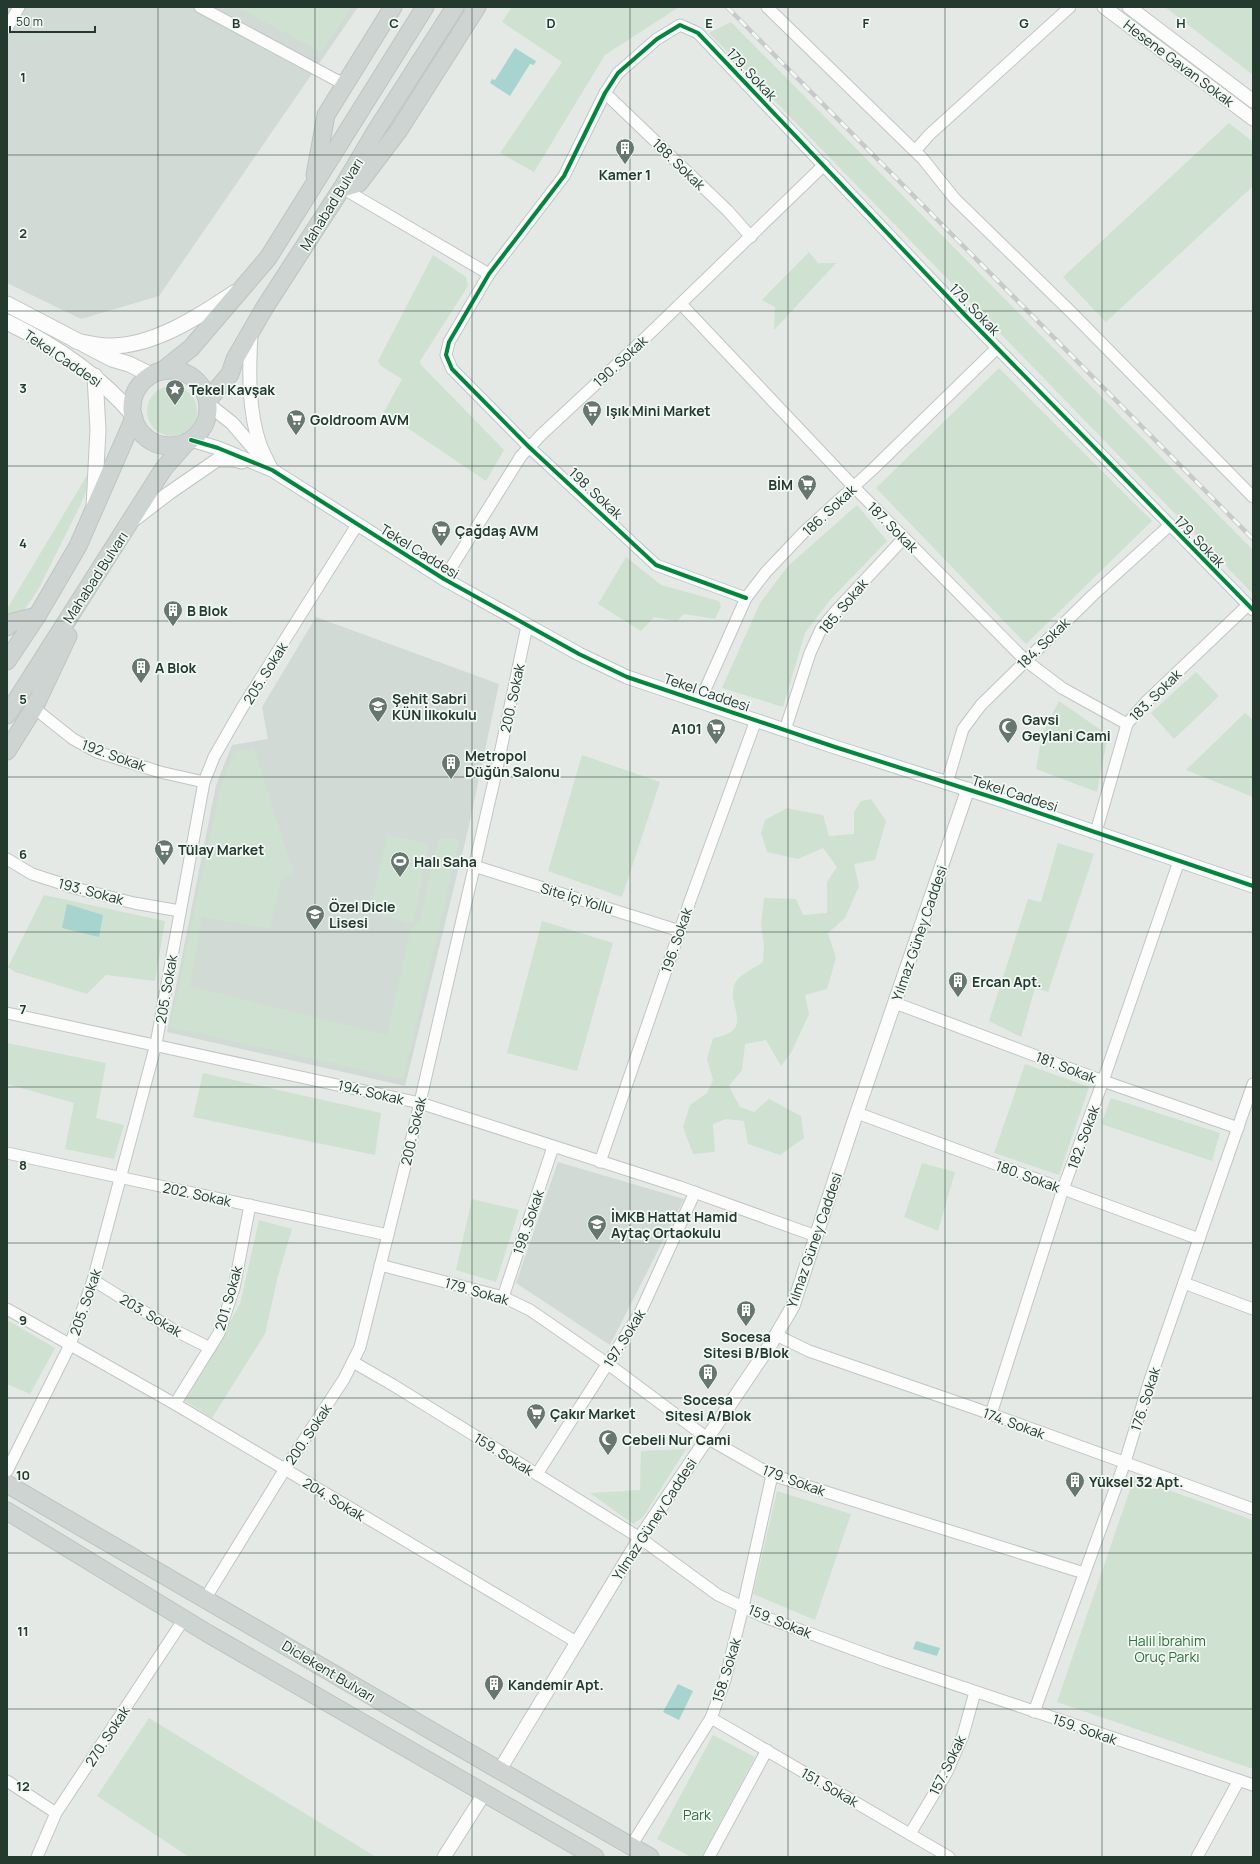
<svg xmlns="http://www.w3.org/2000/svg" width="1260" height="1864" viewBox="0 0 1260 1864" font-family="Manrope,sans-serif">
<rect width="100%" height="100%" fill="#e4e9e6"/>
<g fill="#d2dad5">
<polygon points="7,7 358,7 159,296 81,319 7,283"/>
<polygon points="316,617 499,684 468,830 405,1086 167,1032 216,785 232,745 268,739 262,707"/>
<polygon points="558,1162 684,1199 610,1345 516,1283"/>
</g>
<g fill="#cfe1d0">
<polygon points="237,7 352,7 321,52"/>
<polygon points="512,7 679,7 605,55 534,172 500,153 562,62 502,22"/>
<polygon points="1165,7 1253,7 1253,75"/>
<polygon points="731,22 1253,550 1253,594 709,33"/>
<polygon points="1229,123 1253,142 1253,186 1106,322 1063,277"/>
<polygon points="809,252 818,263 836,263 774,330 775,307 762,300"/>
<polygon points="433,255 466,277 468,286 420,361 421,365 504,450 486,481 384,412 402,379 381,366 378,361"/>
<polygon points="999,368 1152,521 1026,644 876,488"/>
<circle cx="172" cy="411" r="25"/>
<polygon points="92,467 91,480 79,508 38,590 24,610 7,619 7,609"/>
<polygon points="857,505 887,541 830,600 805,633 783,707 722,688 760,603 788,566"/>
<polygon points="626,557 661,585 719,601 721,606 715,619 684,614 677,621 654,617 641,631 598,604"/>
<polygon points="1196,672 1219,696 1174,739 1151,713"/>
<polygon points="1059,701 1108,735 1097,792 1036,769 1042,734"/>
<polygon points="1245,713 1253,720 1253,797 1186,770"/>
<polygon points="254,748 293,872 281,880 270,929 202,917 190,986 387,1035 410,932 420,919 438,839 460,839 403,1079 170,1027 220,789 234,751"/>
<polygon points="582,755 660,782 622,897 548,871"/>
<path d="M 871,799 L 886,821 L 875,860 L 854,864 L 859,886 L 845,918 L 828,933 L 836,958 L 827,989 L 805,995 L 809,1014 L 791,1053 L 781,1066 L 766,1040 L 745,1044 L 742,1070 L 729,1086 L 740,1107 L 754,1112 L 769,1099 L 801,1116 L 804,1138 L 780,1155 L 748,1144 L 744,1121 L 726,1119 L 713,1124 L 715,1152 L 693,1154 L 683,1127 L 690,1105 L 707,1093 L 713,1080 L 707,1059 L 713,1038 C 760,1030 721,1002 737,980 C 743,973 756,967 763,962 L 764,945 L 761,924 L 764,898 L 796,899 L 803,915 L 827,913 L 827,882 L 837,867 L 823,848 L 798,859 L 767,852 L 761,833 L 765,820 L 787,808 L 823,815 L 829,836 L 854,834 L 854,812 L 861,801 Z"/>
<polygon points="387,835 429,844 413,924 370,912"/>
<polygon points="1058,843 1094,854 1048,992 1035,988 1021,1037 989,1021 1028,899 1041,902"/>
<polygon points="44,895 165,921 155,981 106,975 87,994 15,972 8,967"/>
<polygon points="542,921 613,943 577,1071 507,1053"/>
<polygon points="7,1043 106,1063 96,1118 124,1125 114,1159 65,1149 74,1103 7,1084"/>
<polygon points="1025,1064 1089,1087 1059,1175 994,1153"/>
<polygon points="203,1073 381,1113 375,1155 193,1117"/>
<polygon points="1111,1098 1220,1133 1212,1161 1101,1124"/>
<polygon points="922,1163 955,1172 938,1231 904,1217"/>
<polygon points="472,1199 519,1210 496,1282 456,1270"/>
<polygon points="259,1220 292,1229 278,1276 265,1334 212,1418 185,1401 240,1304"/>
<polygon points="7,1320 55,1348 30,1394 7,1384"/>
<polygon points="686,1449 643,1517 633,1524 590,1493 640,1490 641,1451"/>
<polygon points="1134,1478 1253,1520 1253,1769 1057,1702"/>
<polygon points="777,1491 851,1514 815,1620 753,1594"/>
<polygon points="149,1718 376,1857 189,1857 97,1796"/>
<polygon points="713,1735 755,1757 702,1857 691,1857 657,1839"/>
</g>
<g fill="#a8d4d0">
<polygon points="515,48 536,61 534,65 530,64 510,96 490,83 492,79 495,80"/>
<polygon points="67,904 103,915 99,937 62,928"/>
<polygon points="916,1641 940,1648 937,1656 913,1649"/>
<polygon points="678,1684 693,1691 679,1720 663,1712"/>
</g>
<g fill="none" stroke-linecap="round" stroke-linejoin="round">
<defs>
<g id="minor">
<polyline points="200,7 336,80 346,83"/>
<polyline points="767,7 923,159 955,199 1070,311 1253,497"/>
<polyline points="7,28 19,7"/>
<polyline points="605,93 728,211 751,237"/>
<polyline points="915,151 929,135 1070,7"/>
<polyline points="342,188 489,274"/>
<polyline points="681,304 854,487 1025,660 1062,688 1127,724"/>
<polyline points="444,579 521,456 542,434 643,340 824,165"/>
<polyline points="746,598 656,565 529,447 452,369 446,355 449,342 489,274 564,176 605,93 618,73 657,39 680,25 698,33 965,315 1253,610"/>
<polyline points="700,701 746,598 766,572 804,532 873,469 997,348"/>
<polyline points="34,708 73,739 97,752 160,772 204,782"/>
<polyline points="785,730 810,653 821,629 835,612 904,538"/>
<polyline points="947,783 963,729 981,705 1093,595 1170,525"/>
<polyline points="1096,832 1127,724 1146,702 1248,605"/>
<polyline points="7,859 32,874 75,888 134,903 180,911"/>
<polyline points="474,866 680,931"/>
<polyline points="895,1003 1103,1081 1238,1128"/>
<polyline points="7,1013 420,1103 680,1187 816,1236"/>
<polyline points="857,1113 1199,1239"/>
<polyline points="7,1153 388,1235"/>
<polyline points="600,1162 690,901 756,720"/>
<polyline points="380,1265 503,1297 530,1310 608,1364 707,1438 772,1475 1084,1573"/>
<polyline points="93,1280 172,1329 210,1348"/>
<polyline points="1184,1283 1253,1309"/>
<polyline points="503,1297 553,1147"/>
<polyline points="7,1309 175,1404 578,1643"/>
<polyline points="776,1335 809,1351 974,1408 1253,1509"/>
<polyline points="353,1362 393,1385 640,1538 718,1595 743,1607 762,1616 885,1661 1253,1785"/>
<polyline points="175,1404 219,1333 234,1288 250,1205"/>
<polyline points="991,1414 1063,1189 1103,1081 1179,861"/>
<polyline points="7,1471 70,1345 93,1280 156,1044 204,782 214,757 242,708 357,525"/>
<polyline points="537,1474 640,1313 695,1192"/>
<polyline points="205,1599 285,1469 344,1379 360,1347 409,1150 497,768 527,626"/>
<polyline points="1034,1712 1125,1462 1149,1383 1253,1084"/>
<polyline points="711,1718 949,1857"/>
<polyline points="7,1781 56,1813"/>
<polyline points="910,1834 947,1772 963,1735 975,1692"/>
<polyline points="631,1846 711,1718 725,1680 743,1607 772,1475"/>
<polyline points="37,1857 56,1813 184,1619"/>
<polyline points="709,1857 767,1750"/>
<polyline points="1197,1857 1239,1780"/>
</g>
<g id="tertiary">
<polyline points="1104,7 1253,119"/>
<polyline points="1129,7 1253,101"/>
<path d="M 251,334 C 249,369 248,411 260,445 C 263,453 268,462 272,470"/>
<polyline points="208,404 232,423 262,458"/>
<polyline points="191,440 218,448 272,470 444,579 579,654 627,677 835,747 1004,801 1253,886"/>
<polyline points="135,519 169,493 217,460 233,460 242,462"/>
<polyline points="499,1771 640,1538 772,1342 793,1306 855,1118 968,789"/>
<polyline points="444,1857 484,1794"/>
</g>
<g id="secondary">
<polyline points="7,304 112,359 129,364 151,375"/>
<path d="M 7,322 C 54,345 99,375 133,415"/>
<path d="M 76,341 C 86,343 96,345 106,346 C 151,348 198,317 234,293"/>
<polyline points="94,507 98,430 95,376"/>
</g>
<g id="primary">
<polyline points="315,175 326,115 393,7"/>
<polyline points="342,188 359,183 399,130 477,7"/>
<circle cx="170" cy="408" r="38"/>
<polyline points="162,371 191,348 268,258 425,7"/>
<polyline points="208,400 230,374 235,359 265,307 342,188 377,129 455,7"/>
<polyline points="7,627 13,622 37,616"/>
<polyline points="7,661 37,616 78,546 134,418"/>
<polyline points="7,715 164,468 187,442"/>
<polyline points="7,751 34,708 68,636"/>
<path d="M 7,1484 C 222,1608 435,1734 650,1857"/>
<polyline points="7,1511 207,1633 595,1857"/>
</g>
</defs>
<use href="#minor" stroke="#c1c6c3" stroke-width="13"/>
<use href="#tertiary" stroke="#c1c6c3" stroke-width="15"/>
<use href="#secondary" stroke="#c0c6c3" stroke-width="17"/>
<use href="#primary" stroke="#bdc4c1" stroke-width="19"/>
<use href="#minor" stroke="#fbfcfb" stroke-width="11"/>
<use href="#tertiary" stroke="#fbfcfb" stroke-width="13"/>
<use href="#secondary" stroke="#fbfcfb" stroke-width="15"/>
<use href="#primary" stroke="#ced4d1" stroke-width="17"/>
<defs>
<polyline id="rail" points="727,7 1253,539"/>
</defs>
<use href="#rail" stroke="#c7cac8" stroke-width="4.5"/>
<use href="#rail" stroke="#f2f8f4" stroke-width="3" stroke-dasharray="9" stroke-linecap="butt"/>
<defs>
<g id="cycleway">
<polyline points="191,440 218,448 272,470 444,579 579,654 627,677 835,747 1004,801 1253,886"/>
<polyline points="746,598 656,565 529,447 452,369 446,355 449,342 489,274 564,176 605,93 618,73 657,39 680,25 698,33 965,315 1253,610"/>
</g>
</defs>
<use href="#cycleway" stroke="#f2f8f4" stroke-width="6"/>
<use href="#cycleway" stroke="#00873e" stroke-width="4"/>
</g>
<path fill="none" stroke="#243a2f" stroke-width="1" stroke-opacity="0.55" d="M 158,7 L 158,1857M 315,7 L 315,1857M 472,7 L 472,1857M 630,7 L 630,1857M 788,7 L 788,1857M 945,7 L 945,1857M 1102,7 L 1102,1857M 7,155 L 1253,155M 7,311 L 1253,311M 7,466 L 1253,466M 7,621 L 1253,621M 7,777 L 1253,777M 7,932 L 1253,932M 7,1087 L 1253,1087M 7,1243 L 1253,1243M 7,1398 L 1253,1398M 7,1553 L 1253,1553M 7,1709 L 1253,1709"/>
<defs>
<symbol id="building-pin" viewBox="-11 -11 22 30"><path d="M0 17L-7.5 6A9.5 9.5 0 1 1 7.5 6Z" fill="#67776f" stroke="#f2f8f4"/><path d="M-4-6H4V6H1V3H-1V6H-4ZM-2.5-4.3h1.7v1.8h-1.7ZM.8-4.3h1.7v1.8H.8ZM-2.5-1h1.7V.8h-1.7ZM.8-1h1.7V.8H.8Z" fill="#fff"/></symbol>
<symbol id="sight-pin" viewBox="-11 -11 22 30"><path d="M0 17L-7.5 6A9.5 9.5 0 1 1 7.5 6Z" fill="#67776f" stroke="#f2f8f4"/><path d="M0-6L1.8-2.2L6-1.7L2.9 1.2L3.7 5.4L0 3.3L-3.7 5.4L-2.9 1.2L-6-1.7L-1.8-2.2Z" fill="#fff"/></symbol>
<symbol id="supermarket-pin" viewBox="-11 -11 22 30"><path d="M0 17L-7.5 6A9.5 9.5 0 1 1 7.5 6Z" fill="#67776f" stroke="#f2f8f4"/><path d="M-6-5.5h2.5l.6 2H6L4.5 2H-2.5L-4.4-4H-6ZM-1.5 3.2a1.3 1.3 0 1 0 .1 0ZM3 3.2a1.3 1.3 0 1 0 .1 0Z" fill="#fff"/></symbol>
<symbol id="school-pin" viewBox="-11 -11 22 30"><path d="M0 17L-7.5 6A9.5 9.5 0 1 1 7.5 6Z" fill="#67776f" stroke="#f2f8f4"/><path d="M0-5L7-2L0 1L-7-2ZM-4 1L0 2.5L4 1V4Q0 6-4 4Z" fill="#fff"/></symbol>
<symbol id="mosque-pin" viewBox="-11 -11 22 30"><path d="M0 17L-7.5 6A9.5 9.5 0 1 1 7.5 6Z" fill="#67776f" stroke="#f2f8f4"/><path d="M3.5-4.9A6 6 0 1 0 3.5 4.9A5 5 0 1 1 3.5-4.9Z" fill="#fff"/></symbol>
<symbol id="stadium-pin" viewBox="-11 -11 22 30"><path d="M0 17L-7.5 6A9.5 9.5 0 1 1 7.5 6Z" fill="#67776f" stroke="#f2f8f4"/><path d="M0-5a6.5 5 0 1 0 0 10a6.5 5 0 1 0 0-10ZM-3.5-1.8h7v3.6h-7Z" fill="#fff"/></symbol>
</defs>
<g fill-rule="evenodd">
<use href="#building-pin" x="614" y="137" width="22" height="30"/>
<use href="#sight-pin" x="164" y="378" width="22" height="30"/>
<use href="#supermarket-pin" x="581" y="399" width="22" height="30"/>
<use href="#supermarket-pin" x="285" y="408" width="22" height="30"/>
<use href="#supermarket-pin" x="796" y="473" width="22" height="30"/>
<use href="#supermarket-pin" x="430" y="519" width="22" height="30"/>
<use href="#building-pin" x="162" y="599" width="22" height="30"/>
<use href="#building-pin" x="130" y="656" width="22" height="30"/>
<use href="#school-pin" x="367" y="695" width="22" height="30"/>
<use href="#mosque-pin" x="997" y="716" width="22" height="30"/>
<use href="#supermarket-pin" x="705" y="717" width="22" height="30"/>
<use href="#building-pin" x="440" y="752" width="22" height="30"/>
<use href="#supermarket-pin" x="153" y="838" width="22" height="30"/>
<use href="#stadium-pin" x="389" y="850" width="22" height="30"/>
<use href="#school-pin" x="304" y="903" width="22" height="30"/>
<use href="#building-pin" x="947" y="970" width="22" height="30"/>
<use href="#school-pin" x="586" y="1213" width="22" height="30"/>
<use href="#building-pin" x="735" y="1299" width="22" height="30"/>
<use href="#building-pin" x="697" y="1362" width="22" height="30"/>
<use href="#supermarket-pin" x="525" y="1402" width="22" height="30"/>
<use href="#mosque-pin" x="597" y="1428" width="22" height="30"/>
<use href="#building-pin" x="1064" y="1470" width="22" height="30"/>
<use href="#building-pin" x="483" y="1673" width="22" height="30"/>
</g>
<g text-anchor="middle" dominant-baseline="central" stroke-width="3.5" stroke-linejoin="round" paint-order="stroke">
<g font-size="14" fill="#243a2f" stroke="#f2f8f4">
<text transform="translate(1179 63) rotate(37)">Hesene Gavan Sokak</text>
<text transform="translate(752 74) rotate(47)">179. Sokak</text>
<text transform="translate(679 164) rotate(44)">188. Sokak</text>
<text transform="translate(331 204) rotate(-58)">Mahabad Bulvarı</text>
<text transform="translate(975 309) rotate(46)">179. Sokak</text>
<text transform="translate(63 358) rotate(34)">Tekel Caddesi</text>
<text transform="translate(620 361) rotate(-43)">190. Sokak</text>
<text transform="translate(596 493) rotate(43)">198. Sokak</text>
<text transform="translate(829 510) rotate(-43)">186. Sokak</text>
<text transform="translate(893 527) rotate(45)">187. Sokak</text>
<text transform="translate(1200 541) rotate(46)">179. Sokak</text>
<text transform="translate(420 551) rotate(32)">Tekel Caddesi</text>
<text transform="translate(95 577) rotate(-57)">Mahabad Bulvarı</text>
<text transform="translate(843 606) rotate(-50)">185. Sokak</text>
<text transform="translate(1043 643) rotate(-44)">184. Sokak</text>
<text transform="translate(265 673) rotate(-58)">205. Sokak</text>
<text transform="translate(707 692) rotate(19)">Tekel Caddesi</text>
<text transform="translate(1155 695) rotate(-45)">183. Sokak</text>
<text transform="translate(512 698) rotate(-78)">200. Sokak</text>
<text transform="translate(114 755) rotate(20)">192. Sokak</text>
<text transform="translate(1015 793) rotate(18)">Tekel Caddesi</text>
<text transform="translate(91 891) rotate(15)">193. Sokak</text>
<text transform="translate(577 898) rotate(17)">Site İçi Yollu</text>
<text transform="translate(919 933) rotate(-71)">Yılmaz Güney Caddesi</text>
<text transform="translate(676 940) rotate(-71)">196. Sokak</text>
<text transform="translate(166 989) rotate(-80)">205. Sokak</text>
<text transform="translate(1066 1067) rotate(21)">181. Sokak</text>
<text transform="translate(371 1092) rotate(13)">194. Sokak</text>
<text transform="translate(413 1131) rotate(-77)">200. Sokak</text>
<text transform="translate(1083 1137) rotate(-70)">182. Sokak</text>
<text transform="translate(1028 1176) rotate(20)">180. Sokak</text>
<text transform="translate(197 1194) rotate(12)">202. Sokak</text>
<text transform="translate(528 1222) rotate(-71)">198. Sokak</text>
<text transform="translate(814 1240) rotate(-71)">Yılmaz Güney Caddesi</text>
<text transform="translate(477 1291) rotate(16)">179. Sokak</text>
<text transform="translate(228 1298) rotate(-74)">201. Sokak</text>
<text transform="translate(85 1302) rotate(-71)">205. Sokak</text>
<text transform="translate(151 1315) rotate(31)">203. Sokak</text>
<text transform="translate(624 1338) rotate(-58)">197. Sokak</text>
<text transform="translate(1145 1399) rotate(-72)">176. Sokak</text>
<text transform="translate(1014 1423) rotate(20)">174. Sokak</text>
<text transform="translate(308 1434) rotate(-56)">200. Sokak</text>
<text transform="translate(504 1454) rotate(32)">159. Sokak</text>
<text transform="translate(794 1480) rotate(20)">179. Sokak</text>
<text transform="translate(334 1499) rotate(31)">204. Sokak</text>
<text transform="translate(654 1519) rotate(-57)">Yılmaz Güney Caddesi</text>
<text transform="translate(780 1621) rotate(22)">159. Sokak</text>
<text transform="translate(726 1670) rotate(-73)">158. Sokak</text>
<text transform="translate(329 1671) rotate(31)">Diclekent Bulvarı</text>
<text transform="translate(1085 1729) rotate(19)">159. Sokak</text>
<text transform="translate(107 1736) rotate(-57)">270. Sokak</text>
<text transform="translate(947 1765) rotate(-64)">157. Sokak</text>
<text transform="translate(830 1787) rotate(30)">151. Sokak</text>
</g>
<g font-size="14" font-weight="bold" fill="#243a2f" stroke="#f2f8f4" text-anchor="start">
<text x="625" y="174" text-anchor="middle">Kamer 1</text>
<text x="189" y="389">Tekel Kavşak</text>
<text x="606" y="410">Işık Mini Market</text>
<text x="310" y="419">Goldroom AVM</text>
<text x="793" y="484" text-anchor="end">BİM</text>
<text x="455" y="530">Çağdaş AVM</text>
<text x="187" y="610">B Blok</text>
<text x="155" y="667">A Blok</text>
<text x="392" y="698">Şehit Sabri<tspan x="392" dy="16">KÜN İlkokulu</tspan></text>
<text x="1022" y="719">Gavsi<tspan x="1022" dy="16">Geylani Cami</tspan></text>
<text x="702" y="728" text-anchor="end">A101</text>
<text x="465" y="755">Metropol<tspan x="465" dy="16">Düğün Salonu</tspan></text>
<text x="178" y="849">Tülay Market</text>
<text x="414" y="861">Halı Saha</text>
<text x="329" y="906">Özel Dicle<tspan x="329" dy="16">Lisesi</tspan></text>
<text x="972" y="981">Ercan Apt.</text>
<text x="611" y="1216">İMKB Hattat Hamid<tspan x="611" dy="16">Aytaç Ortaokulu</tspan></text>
<text x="746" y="1336" text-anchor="middle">Socesa<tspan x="746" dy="16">Sitesi B/Blok</tspan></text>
<text x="708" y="1399" text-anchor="middle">Socesa<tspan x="708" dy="16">Sitesi A/Blok</tspan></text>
<text x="550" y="1413">Çakır Market</text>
<text x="622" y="1439">Cebeli Nur Cami</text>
<text x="1089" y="1481">Yüksel 32 Apt.</text>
<text x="508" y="1684">Kandemir Apt.</text>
</g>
<g font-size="14" fill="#326d3c" stroke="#f2f8f4">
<text x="1167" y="1640">Halil İbrahim<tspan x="1167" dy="16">Oruç Parkı</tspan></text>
<text x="697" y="1814">Park</text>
</g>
</g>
<g font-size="13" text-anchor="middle" font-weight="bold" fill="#243a2f" stroke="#f2f8f4" stroke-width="3.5" stroke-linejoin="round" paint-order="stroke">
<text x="236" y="28">B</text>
<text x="394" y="28">C</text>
<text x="551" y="28">D</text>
<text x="709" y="28">E</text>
<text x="866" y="28">F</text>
<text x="1024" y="28">G</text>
<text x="1181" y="28">H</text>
<text x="23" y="82">1</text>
<text x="23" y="238">2</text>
<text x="23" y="393">3</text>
<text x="23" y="548">4</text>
<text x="23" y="704">5</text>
<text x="23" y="859">6</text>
<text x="23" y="1014">7</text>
<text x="23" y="1170">8</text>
<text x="23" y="1325">9</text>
<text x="23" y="1480">10</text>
<text x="23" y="1636">11</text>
<text x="23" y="1791">12</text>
</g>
<rect width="1260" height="1864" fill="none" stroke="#243a2f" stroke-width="16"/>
<path d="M10 26v6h85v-6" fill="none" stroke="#243a2f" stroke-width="2"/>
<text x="16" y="26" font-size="12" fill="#243a2f" stroke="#f2f8f4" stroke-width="3" paint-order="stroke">50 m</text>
</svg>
